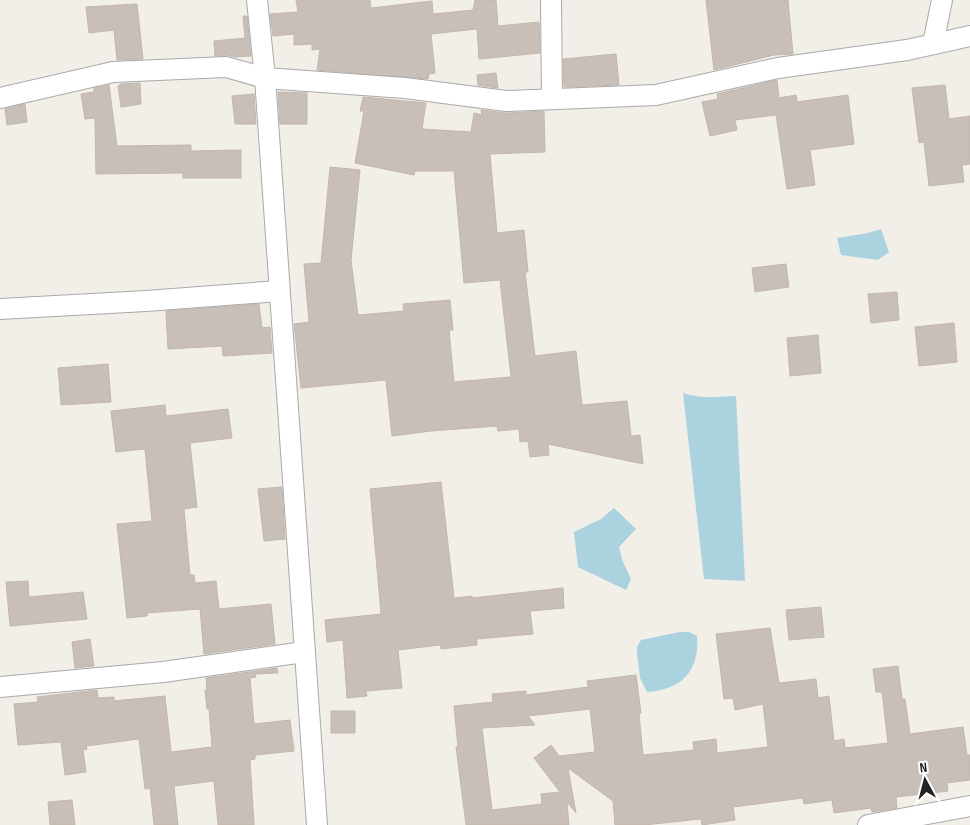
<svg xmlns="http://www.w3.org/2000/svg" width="970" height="825" viewBox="0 0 970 825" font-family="'Sofia Sans Condensed',sans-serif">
<rect width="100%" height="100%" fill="#f2efe9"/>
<g fill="#aad3df">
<polygon points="881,229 889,252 878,260 841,255 837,238 868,233"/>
<path d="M 683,393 C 701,399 718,397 736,396 L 745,581 L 704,579 Z"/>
<polygon points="614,508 636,529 619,547 623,562 631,579 626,590 578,567 574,532 601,519"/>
<path d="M 680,632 L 689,632 L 697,636 C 700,671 681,690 647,692 L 640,678 L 637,653 L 637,647 L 641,640 Z"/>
</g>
<g fill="#c7bfb8" stroke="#c4b6ab" fill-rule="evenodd">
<polygon points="296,0 370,0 371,8 432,1 433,14 473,10 475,0 496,0 498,26 539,22 540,53 479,59 477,29 431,34 435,73 429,74 428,79 317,70 320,49 312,50 312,44 294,45 294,34 273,36 270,14 298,12"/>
<polygon points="706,0 788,0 793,54 774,55 714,70"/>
<polygon points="137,4 143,59 117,60 114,30 89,33 86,7"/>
<polygon points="243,16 247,16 251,56 235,57 226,55 215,56 214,41 245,38"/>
<polygon points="616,54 619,85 564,87 563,59"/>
<polygon points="496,73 498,88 478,85 477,75"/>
<polygon points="777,80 779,98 796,95 797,102 848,95 854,144 810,150 815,185 787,189 776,115 735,120 737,130 710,136 702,102 718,99 717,94"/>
<polygon points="140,83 141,104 121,107 118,86 120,85 120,84"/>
<polygon points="109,85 117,146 191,145 191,151 241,150 241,178 183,178 183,173 96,174 95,118 85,119 81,94 94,92 94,88"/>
<polygon points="945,85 949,119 970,116 970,164 962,165 964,182 929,186 924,142 919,143 912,88"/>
<polygon points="278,92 307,93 307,124 280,124"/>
<polygon points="254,94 256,124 235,124 232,96"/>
<polygon points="363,97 426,103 422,129 471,132 474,113 482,115 481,110 506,113 544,111 545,152 490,154 497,233 524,230 528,272 525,272 535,356 576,351 582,405 627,401 631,436 640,435 643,464 548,444 549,455 530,457 528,441 520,442 519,429 498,431 497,426 431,431 392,436 386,380 301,388 294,324 309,322 304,264 321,263 330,167 360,170 351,260 358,315 404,311 403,304 450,300 453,330 449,330 454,382 511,377 500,280 464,283 454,171 415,171 414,175 355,163 364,111 360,111"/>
<polygon points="25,104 27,122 7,125 5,109"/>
<polygon points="786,264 789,287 755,292 752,268"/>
<polygon points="897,292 899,320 871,323 868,294"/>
<polygon points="259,304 262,328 270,327 272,353 223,356 222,346 168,349 166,311"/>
<polygon points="954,323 957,362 919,366 915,327"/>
<polygon points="818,335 821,373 790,376 787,338"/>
<polygon points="108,364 111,402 61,405 58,368"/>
<polygon points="165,405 166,416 228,409 232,438 190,443 197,507 184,509 190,575 194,575 195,583 216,581 219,609 271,604 275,644 204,654 200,609 147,613 147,616 127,618 117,524 152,521 145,449 116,452 111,411"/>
<polygon points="441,482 454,598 472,596 472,598 563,588 564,608 530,611 533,634 477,639 477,645 441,649 440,645 398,650 402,688 366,691 367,696 347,698 343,640 327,642 325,620 381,614 370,489"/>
<polygon points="282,487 285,539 264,541 258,489"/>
<polygon points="28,581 29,597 83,592 87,619 10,626 6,582"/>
<polygon points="821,607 824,637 789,640 786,610"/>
<path d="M 770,628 L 779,683 L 816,679 L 818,698 L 829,696 L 834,741 L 844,739 L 845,748 L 888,743 L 882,692 L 876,692 L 873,669 L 898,666 L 902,699 L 905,699 L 910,734 L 963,727 L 967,755 L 970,755 L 970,780 L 947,783 L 948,791 L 896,797 L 897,808 L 872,812 L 871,808 L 834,813 L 832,800 L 804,804 L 803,798 L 733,807 L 735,820 L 702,825 L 701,819 L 644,825 L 615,825 L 613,801 L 568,768 L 576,813 L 567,802 L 569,825 L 466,825 L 456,747 L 458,747 L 454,706 L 493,702 L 492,694 L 526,691 L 526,695 L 588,687 L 587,681 L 636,675 L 641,713 L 639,714 L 643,755 L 694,750 L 693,742 L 716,739 L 717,753 L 768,747 L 763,704 L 735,710 L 733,698 L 724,699 L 716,634 ZM 590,709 L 595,752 L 559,756 L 551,745 L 534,758 L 560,792 L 541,794 L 542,804 L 492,810 L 482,728 L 535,725 L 528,716 Z"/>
<polygon points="90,639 94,666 75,668 72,642"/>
<polygon points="277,668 278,673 255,674 256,677 250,678 254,724 290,720 294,751 255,755 255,759 250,760 254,825 218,825 214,781 174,786 178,825 154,825 150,788 145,789 139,739 86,746 87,749 83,750 86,772 65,775 61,742 18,745 14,704 38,702 37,697 97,690 98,698 114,697 114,701 165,696 171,752 212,747 209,709 207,709 205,690 207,690 206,678"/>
<rect x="331" y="711" width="24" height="22"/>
<polygon points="72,800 75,825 50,825 48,802"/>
</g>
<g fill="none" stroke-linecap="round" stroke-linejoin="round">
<defs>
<g id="minor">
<polyline points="257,0 265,78 317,825"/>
<polyline points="551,0 552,99"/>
<polyline points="933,44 942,0"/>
<polyline points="0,98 113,72 226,67 265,78 405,88 506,101 656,95 778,68 907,50 970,36"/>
<polyline points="0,309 146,301 279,291"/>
<polyline points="0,687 163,672 304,652"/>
<polyline points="868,825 970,806"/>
</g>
</defs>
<use href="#minor" stroke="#a9a9a9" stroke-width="22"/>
<use href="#minor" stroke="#fff" stroke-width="20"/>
</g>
<g transform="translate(925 780) rotate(353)" stroke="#ffffff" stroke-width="4" paint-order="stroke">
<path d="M0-4L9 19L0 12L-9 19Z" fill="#222222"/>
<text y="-8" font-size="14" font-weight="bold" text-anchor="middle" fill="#222222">N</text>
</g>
</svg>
